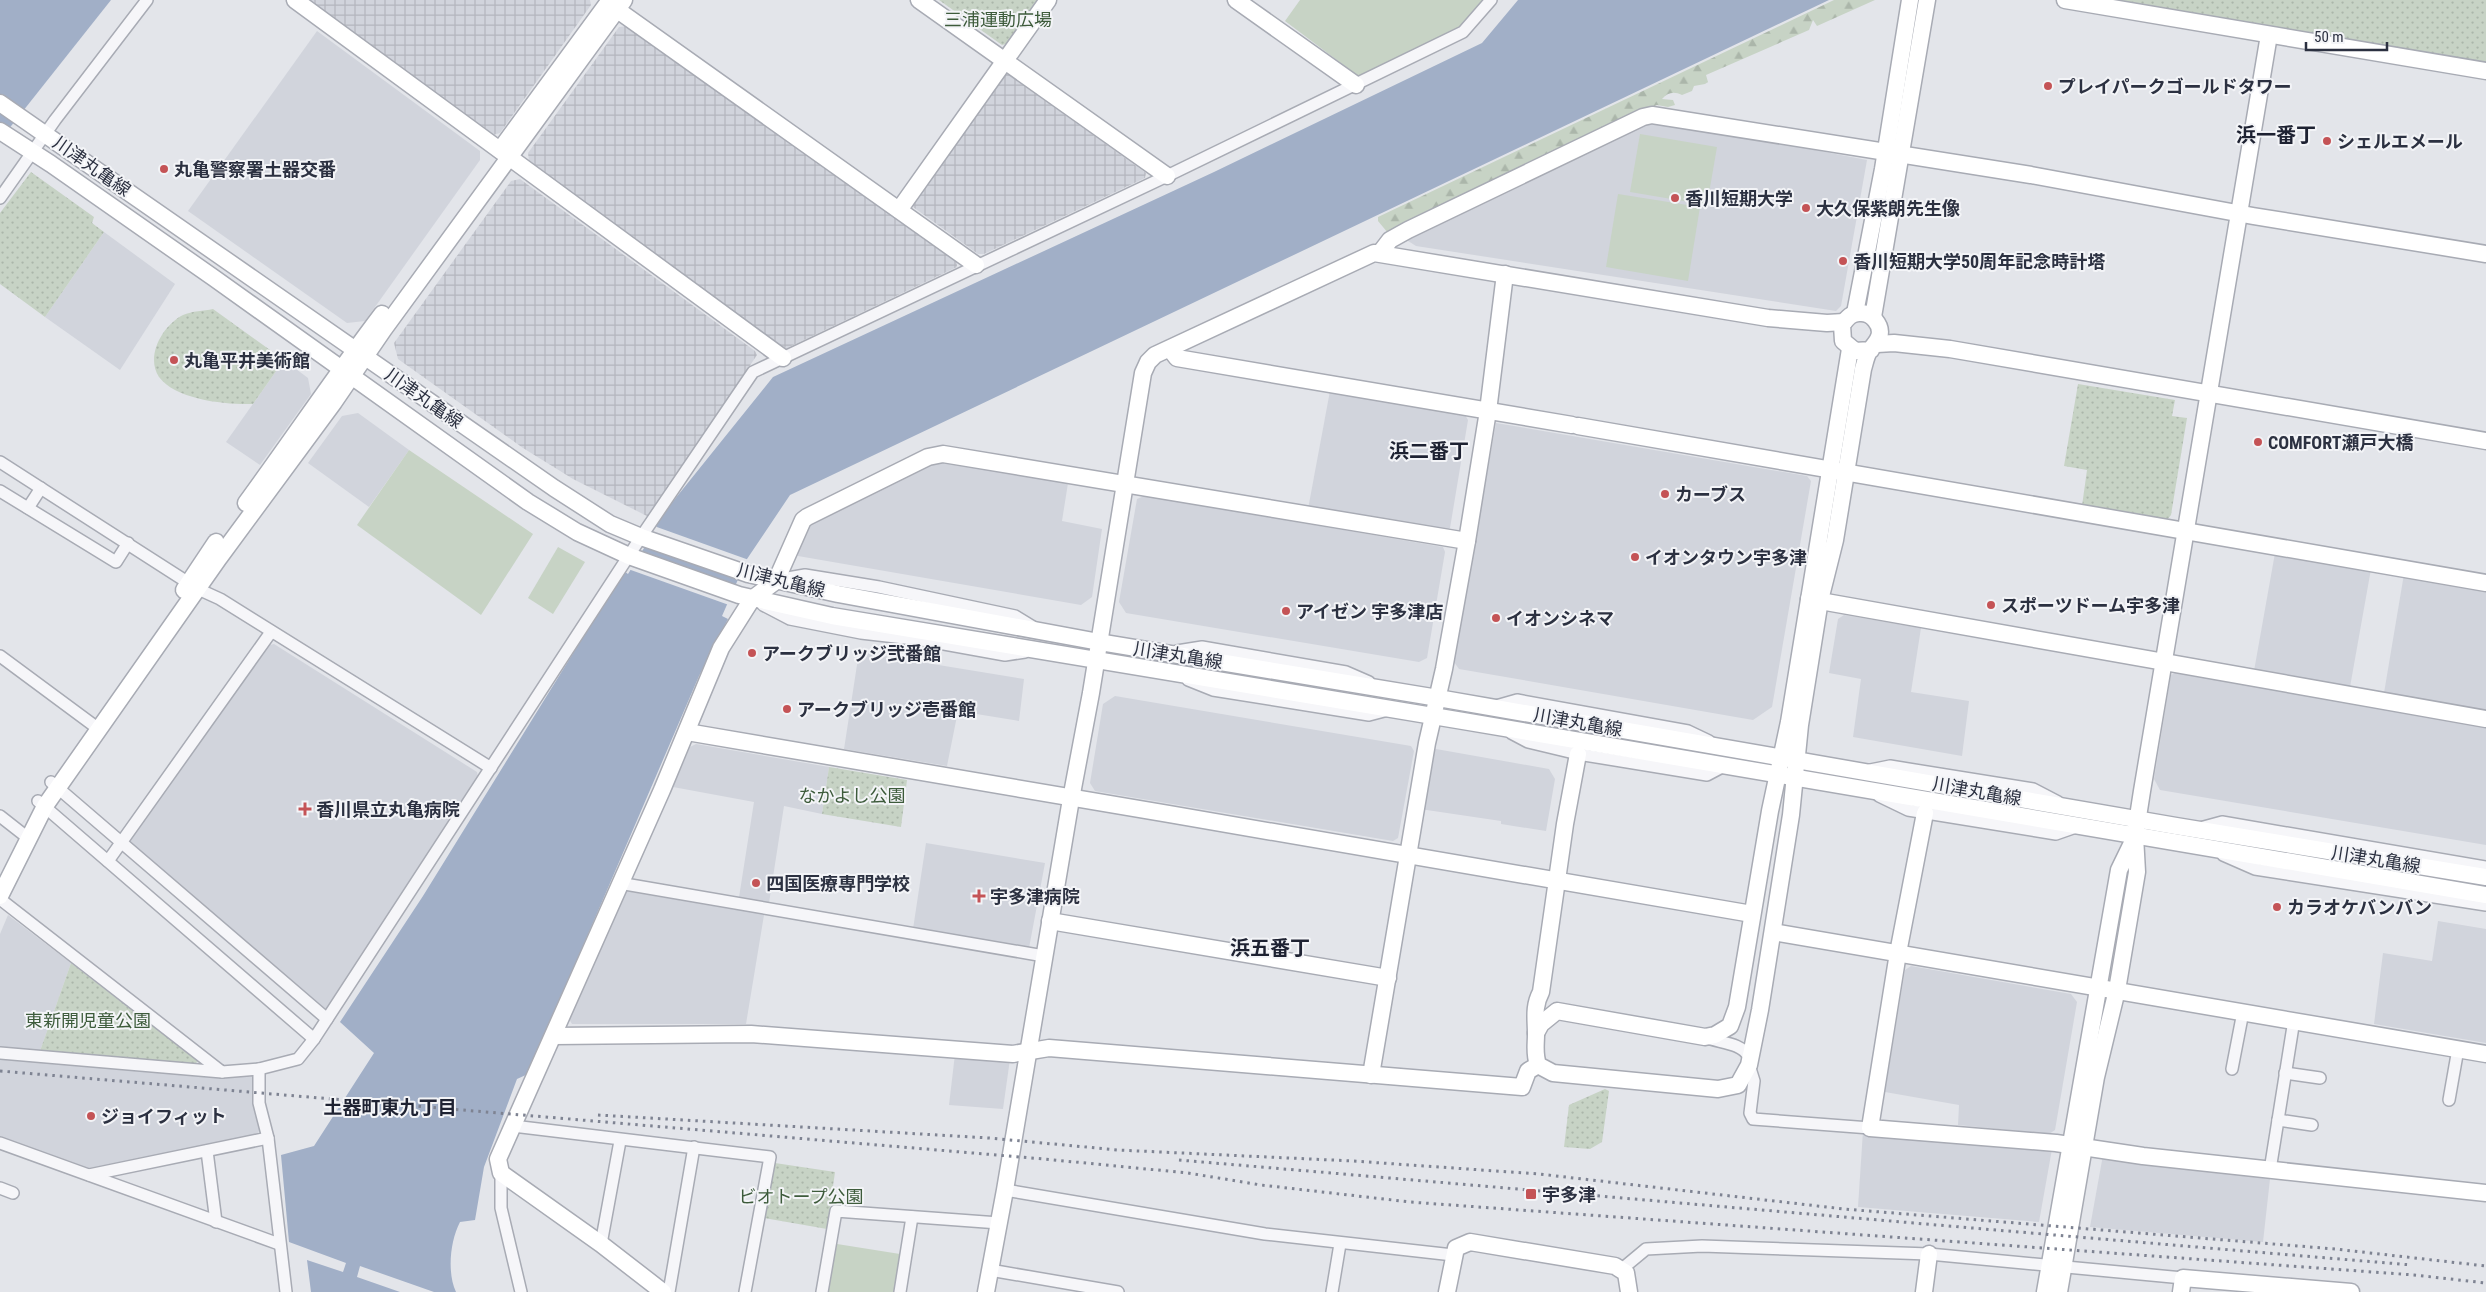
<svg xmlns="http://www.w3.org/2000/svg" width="2486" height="1292" viewBox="0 0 2486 1292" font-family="'Roboto Condensed','Noto Sans JP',sans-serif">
<defs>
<pattern id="industrial-grid" width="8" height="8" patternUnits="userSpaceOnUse" patternTransform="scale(1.25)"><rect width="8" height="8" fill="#d1d4dc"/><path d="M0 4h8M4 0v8" fill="none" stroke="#b4b6be"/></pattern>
<pattern id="forest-firs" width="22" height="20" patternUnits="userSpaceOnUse" patternTransform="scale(1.25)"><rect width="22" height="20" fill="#c7d3c5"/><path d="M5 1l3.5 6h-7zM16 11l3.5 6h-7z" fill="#abb6aa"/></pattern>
<pattern id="park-dots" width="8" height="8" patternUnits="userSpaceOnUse" patternTransform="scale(1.25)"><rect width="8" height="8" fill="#c7d3c5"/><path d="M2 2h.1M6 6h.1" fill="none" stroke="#abb6aa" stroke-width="1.8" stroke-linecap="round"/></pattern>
</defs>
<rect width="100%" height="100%" fill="#e3e5ea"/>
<g fill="#d1d4dc">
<polygon points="317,31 480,151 480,160 365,321 347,323 188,211"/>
<polygon points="1658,120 1867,160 1841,306 1836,311 1416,246 1405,239 1651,121"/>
<polygon points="104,232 175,284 120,370 45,317"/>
<polygon points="284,360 308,378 311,394 260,465 226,442"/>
<polygon points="1330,391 1465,415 1468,420 1450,528 1445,531 1308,509"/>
<polygon points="358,413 409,450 369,507 308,463 342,416"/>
<polygon points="1496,423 1807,476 1811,481 1772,707 1753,720 1459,669 1454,662"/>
<polygon points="937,462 1068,483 1062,521 1102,529 1092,597 1081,605 798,556 794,549 809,521"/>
<polygon points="1144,496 1443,547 1445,552 1427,658 1419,662 1126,613 1119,602 1137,499"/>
<polygon points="2275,553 2371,569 2350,687 2254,671"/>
<polygon points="2404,574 2486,589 2486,710 2384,693"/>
<polygon points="1844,615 1921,628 1911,692 1969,701 1962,756 1853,737 1861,679 1829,673 1838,619"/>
<polygon points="274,644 477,772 478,777 326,1009 322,1009 131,846 130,841 270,645"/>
<polygon points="859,652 1024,679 1019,721 958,711 947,766 844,749"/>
<polygon points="2177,672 2486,724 2486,845 2160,790 2154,779 2171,675"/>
<polygon points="1115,696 1411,746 1414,751 1398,838 1393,841 1095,791 1090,783 1103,704"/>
<polygon points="696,744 829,767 822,814 784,806 769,903 764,915 746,1024 572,1024 569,1019 626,891 737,910 754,802 673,787 690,747"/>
<polygon points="1436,749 1549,769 1555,779 1546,831 1501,824 1501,821 1420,809 1430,753"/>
<polygon points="926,843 1045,863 1029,948 913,929"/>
<polygon points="8,915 71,963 40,1051 0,1050 0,934"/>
<polygon points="2438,921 2486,929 2486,1043 2374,1024 2383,953 2432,961"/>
<polygon points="1911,966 2071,994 2077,1002 2055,1130 2049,1134 1958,1125 1959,1105 1885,1092 1905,970"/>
<polygon points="955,1054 1010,1059 1003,1109 949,1105"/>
<polygon points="0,1058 231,1078 243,1075 255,1078 252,1100 260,1130 256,1135 85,1170 0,1140"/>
<polygon points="1863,1131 2052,1149 2039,1222 1858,1207"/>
<polygon points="2103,1155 2270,1179 2263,1242 2090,1227"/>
</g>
<g fill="url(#industrial-grid)">
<polygon points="308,0 590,0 591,5 500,133 493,135"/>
<polygon points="628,26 957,262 957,267 787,348 782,347 529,161 528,153 619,27"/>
<polygon points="1008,74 1146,173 1145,178 984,254 978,254 913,207 913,202 1003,75"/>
<polygon points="520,179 755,351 757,355 649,517 573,479 523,448 398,359 394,343 511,181"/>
</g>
<g fill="#c7d3c5">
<polygon points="1300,0 1485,0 1460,27 1358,76 1285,21"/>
<polygon points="1640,134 1717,147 1707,205 1630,192"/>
<polygon points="1618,194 1700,207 1688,281 1606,267"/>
<polygon points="409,450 533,534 481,615 357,525"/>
<polygon points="558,547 585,562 553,614 528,598"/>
<polygon points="837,1244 900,1254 894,1292 828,1292"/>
</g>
<path fill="url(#forest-firs)" d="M 1834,0 L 1875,0 L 1817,26 L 1813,20 L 1809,30 L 1706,75 L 1708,82 L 1705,84 L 1694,86 L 1692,91 L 1682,95 C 1674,91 1668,92 1662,99 L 1673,100 L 1675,105 L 1668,107 L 1657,105 L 1644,110 L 1388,233 L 1378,221 L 1378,217 Z"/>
<g fill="url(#park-dots)">
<polygon points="939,0 1038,0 1006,44 1002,45"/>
<polygon points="2117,0 2486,0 2486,65"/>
<polygon points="31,172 94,217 92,223 104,232 45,317 0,284 0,213"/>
<path d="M 213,309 L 284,360 L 253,404 C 227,405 176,400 159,377 C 145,356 163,325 183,315 C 192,311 204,311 213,309 Z"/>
<polygon points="2078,384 2175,400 2172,416 2187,418 2171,515 2166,521 2082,506 2087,470 2064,466"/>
<polygon points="829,767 907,780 901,827 822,814"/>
<polygon points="71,963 198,1061 195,1064 40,1051"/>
<polygon points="1605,1089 1609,1091 1602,1142 1590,1149 1564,1147 1569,1105"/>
<polygon points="775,1163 835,1172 827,1229 764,1218"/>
</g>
<g fill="#a1afc7">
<polygon points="0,0 111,0 0,140"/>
<path d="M 1518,0 L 1829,0 L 790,495 L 747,559 L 722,616 L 728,619 L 699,676 L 528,1074 L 517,1079 L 484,1167 L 475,1220 L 460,1222 C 450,1241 447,1273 456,1292 L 434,1292 L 360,1266 L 357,1277 L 400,1292 L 311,1292 L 307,1260 L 343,1272 L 346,1263 L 289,1242 L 281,1155 L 314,1146 L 374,1053 L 340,1022 L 423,896 L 624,571 L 628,574 L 657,527 L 654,525 L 773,377 L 1214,172 L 1482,43 Z"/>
</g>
<g fill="#e3e5ea">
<polygon points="654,526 749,560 742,577 644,543"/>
<polygon points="638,553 737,587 729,605 628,569"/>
</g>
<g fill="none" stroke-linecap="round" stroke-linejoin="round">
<defs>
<g id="street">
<polyline points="0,198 55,120 147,0"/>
<polyline points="0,462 198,589 220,599 491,768"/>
<polyline points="0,491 116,562 128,543"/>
<polyline points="28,508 41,488"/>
<polyline points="782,579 805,575 879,587 1015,616 1033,627"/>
<polyline points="763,605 790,619 861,633 922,640 1005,655 1025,652"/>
<polyline points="1177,651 1202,647 1346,672 1369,682"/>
<polyline points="0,656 100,730"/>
<polyline points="1188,680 1213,690 1369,715 1388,710"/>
<polyline points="1496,706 1517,700 1688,731 1709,741"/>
<polyline points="1511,733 1528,742 1578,754 1707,775 1724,766"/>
<polyline points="1870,770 1890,766 2033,789 2058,802"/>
<polyline points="51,782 327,1019"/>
<polyline points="1879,796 1908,810 2056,834 2076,827"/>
<polyline points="38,801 314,1039 641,537 753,372 1167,176 1463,32 1491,0"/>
<polyline points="0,816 28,838"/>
<polyline points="2200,828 2222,822 2486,867"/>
<polyline points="2223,855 2255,869 2486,905"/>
<polyline points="108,861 271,632"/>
<polyline points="619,883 1044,956"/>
<polyline points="0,899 222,1072 259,1069 259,1103 268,1138 286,1292"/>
<path d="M 1705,1037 C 1719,1043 1741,1042 1749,1057"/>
<polyline points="0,1053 222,1072"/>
<polyline points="1749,1065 1754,1081 1750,1113 1753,1119 1870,1128"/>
<polyline points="259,1069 298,1059 314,1039"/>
<polyline points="2232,1069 2243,1012"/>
<polyline points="2285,1073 2320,1078"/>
<polyline points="2449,1100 2458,1049"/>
<polyline points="2278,1120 2312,1125"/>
<polyline points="513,1126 770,1157 745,1292"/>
<polyline points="0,1143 279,1244"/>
<polyline points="207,1151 216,1222"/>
<polyline points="2270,1170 2294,1020"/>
<polyline points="501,1173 501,1208 521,1292"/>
<polyline points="89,1175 268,1138"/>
<polyline points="0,1188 13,1193"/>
<polyline points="1005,1190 1265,1234 1453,1255"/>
<polyline points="601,1244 620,1141"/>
<polyline points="1622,1269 1646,1249 1702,1246 1929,1254 2183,1278"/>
<polyline points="990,1270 1118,1292"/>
<polyline points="669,1292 694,1147"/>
<polyline points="822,1292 836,1211 999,1223"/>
<polyline points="900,1292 912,1217"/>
<polyline points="1332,1292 1340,1244"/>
</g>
<g id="secondary">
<polyline points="295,0 783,358"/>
<polyline points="919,0 1167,176"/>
<polyline points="1236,0 1356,85"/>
<polyline points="2065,0 2486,71"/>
<polyline points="609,4 976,265"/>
<polyline points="0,103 554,488 610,524 641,537 748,574 838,594 1099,642 1438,698 2176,826 2486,877"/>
<polyline points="0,131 51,164 214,278 528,502 577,532 629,556 739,595 832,616 1463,721 2486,895"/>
<polyline points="500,150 610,0"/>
<polyline points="899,210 1048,0"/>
<polyline points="1380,253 1390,240 1408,230 1643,117 1652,115 2031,175 2253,216 2486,254"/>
<polyline points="1855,313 1883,169 1910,0"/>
<polyline points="1873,317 1927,0"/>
<polyline points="1877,344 1894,343 1950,349 2486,441"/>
<polyline points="1170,349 1177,358 1572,425"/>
<polyline points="1578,426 2486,583"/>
<path d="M 246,503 C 292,440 335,376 382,314"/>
<polyline points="184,590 216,542"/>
<polyline points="1809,599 2486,719"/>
<path d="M 687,732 C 1042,794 1397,851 1752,914"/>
<path d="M 1578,754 L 1565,824 L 1541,992 C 1533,1007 1536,1019 1536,1034 C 1536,1046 1534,1053 1538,1065 L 1553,1073 L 1718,1089 L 1738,1085 L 1749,1065 L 1760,1010 L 1791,815 L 1800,725 L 1820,600 L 1835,540 L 1863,369 C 1865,363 1866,355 1870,350 C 1878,341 1885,332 1875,320 C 1872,316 1867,313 1861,313 C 1852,312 1847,318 1842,325 L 1843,341 L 1855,351 L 1871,350"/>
<polyline points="1925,813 1898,953 1870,1128 2056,1143 2143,1156 2486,1193"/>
<polyline points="0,896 45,806 219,558 334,402 384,329 624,0"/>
<polyline points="1050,921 1388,978"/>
<polyline points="1773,932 2486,1054"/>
<polyline points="1536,1033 1541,1024 1557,1011 1705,1037 1715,1035 1730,1026 1737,1007 1770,811 1789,722 1850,349"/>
<polyline points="554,1036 751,1034 1013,1054 1049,1048 1522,1087 1528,1071 1538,1065"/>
<polyline points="1371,1075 1427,743 1444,669 1467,541 1488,411 1505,274"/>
<polyline points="663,1292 601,1244 501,1173 498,1159 662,790 721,648 752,599 776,581 803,520 807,517 928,457 943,454 1467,541"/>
<polyline points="986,1292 1005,1190 1071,799 1091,693 1143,373 1148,362 1155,355 1374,253 1768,318 1827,323 1844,322"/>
<polyline points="1447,1292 1456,1248 1470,1242 1615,1266 1626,1273 1629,1292"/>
<polyline points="1924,1292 1929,1254"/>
<polyline points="2045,1292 2119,870 2135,837"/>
<polyline points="2059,1292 2096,1077 2117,990 2137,872 2135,836 2142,791 2269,35"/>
<polyline points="2181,1292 2183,1278 2351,1292"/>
</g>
</defs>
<use href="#street" stroke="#a8abb4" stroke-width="14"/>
<use href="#secondary" stroke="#a8abb4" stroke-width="19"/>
<use href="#street" stroke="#f6f6f9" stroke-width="11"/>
<use href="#secondary" stroke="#fff" stroke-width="16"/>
<g stroke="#7e8392" stroke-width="3" stroke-dasharray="2.5 5" stroke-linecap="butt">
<polyline points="0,1071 1044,1159 1188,1173 1261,1185 1410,1202 2414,1275 2486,1283"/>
<polyline points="598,1115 989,1138 1118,1150 1353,1161 1539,1174 1844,1209 2335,1249 2486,1266"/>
<path d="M 1179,1160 C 1590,1195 2001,1231 2412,1265"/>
</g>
</g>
<g fill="#c45356" stroke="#f3f4f7" stroke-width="2">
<circle cx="2048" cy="86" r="5"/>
<circle cx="2327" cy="141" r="5"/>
<circle cx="164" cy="169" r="5"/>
<circle cx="1675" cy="198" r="5"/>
<circle cx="1806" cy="208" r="5"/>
<circle cx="1843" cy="261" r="5"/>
<circle cx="174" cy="360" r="5"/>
<circle cx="2258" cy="442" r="5"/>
<circle cx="1665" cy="494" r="5"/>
<circle cx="1635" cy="557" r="5"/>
<circle cx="1991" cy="605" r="5"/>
<circle cx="1286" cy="611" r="5"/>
<circle cx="1496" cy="618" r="5"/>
<circle cx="752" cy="653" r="5"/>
<circle cx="787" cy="709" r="5"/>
<path d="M302.5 801.5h5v5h5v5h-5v5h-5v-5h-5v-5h5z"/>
<circle cx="756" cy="883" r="5"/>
<path d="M976.5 888.5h5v5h5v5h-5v5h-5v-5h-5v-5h5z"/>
<circle cx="2277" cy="907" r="5"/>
<circle cx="91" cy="1116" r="5"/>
<rect x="1525" y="1188" width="12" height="12" rx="2.5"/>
</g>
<g text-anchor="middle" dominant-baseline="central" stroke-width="4" stroke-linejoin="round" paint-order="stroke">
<g font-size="18" fill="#3d5b3b" stroke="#f3f4f7">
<text x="998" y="19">三浦運動広場</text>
<text x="852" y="795">なかよし公園</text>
<text x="88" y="1020">東新開児童公園</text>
<text x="801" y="1196">ビオトープ公園</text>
</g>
<g font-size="18" font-weight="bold" fill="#2c3141" stroke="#f3f4f7" text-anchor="start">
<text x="2058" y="86">プレイパークゴールドタワー</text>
<text x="2337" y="141">シェルエメール</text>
<text x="174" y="169">丸亀警察署土器交番</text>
<text x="1685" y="198">香川短期大学</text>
<text x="1816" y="208">大久保紫朗先生像</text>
<text x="1853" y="261">香川短期大学50周年記念時計塔</text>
<text x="184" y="360">丸亀平井美術館</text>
<text x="2268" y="442">COMFORT瀬戸大橋</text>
<text x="1675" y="494">カーブス</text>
<text x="1645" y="557">イオンタウン宇多津</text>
<text x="2001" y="605">スポーツドーム宇多津</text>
<text x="1296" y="611">アイゼン 宇多津店</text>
<text x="1506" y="618">イオンシネマ</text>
<text x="762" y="653">アークブリッジ弐番館</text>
<text x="797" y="709">アークブリッジ壱番館</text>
<text x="316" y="809">香川県立丸亀病院</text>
<text x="766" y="883">四国医療専門学校</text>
<text x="990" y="896">宇多津病院</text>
<text x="2287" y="907">カラオケバンバン</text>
<text x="101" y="1116">ジョイフィット</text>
<text x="1542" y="1194">宇多津</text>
</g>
<g font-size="18" fill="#2c3141" stroke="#f3f4f7">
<text transform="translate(92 166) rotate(35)">川津丸亀線</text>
<text transform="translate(424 398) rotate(35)">川津丸亀線</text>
<text transform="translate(781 580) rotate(14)">川津丸亀線</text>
<text transform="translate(1178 655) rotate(9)">川津丸亀線</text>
<text transform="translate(1578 722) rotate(10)">川津丸亀線</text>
<text transform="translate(1977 791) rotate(10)">川津丸亀線</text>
<text transform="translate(2376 859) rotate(9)">川津丸亀線</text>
</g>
<g font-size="19" font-weight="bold" fill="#1e2232" stroke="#f3f4f7">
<text x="390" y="1107">土器町東九丁目</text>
</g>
<g font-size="20" font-weight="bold" fill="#1e2232" stroke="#f3f4f7">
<text x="2276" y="135">浜一番丁</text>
<text x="1429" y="451">浜二番丁</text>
<text x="1270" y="948">浜五番丁</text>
</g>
</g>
<path d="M2306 42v8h81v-8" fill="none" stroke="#2c3141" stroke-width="2.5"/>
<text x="2314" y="42" font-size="15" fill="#2c3141" stroke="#f3f4f7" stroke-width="4" paint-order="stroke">50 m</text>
</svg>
